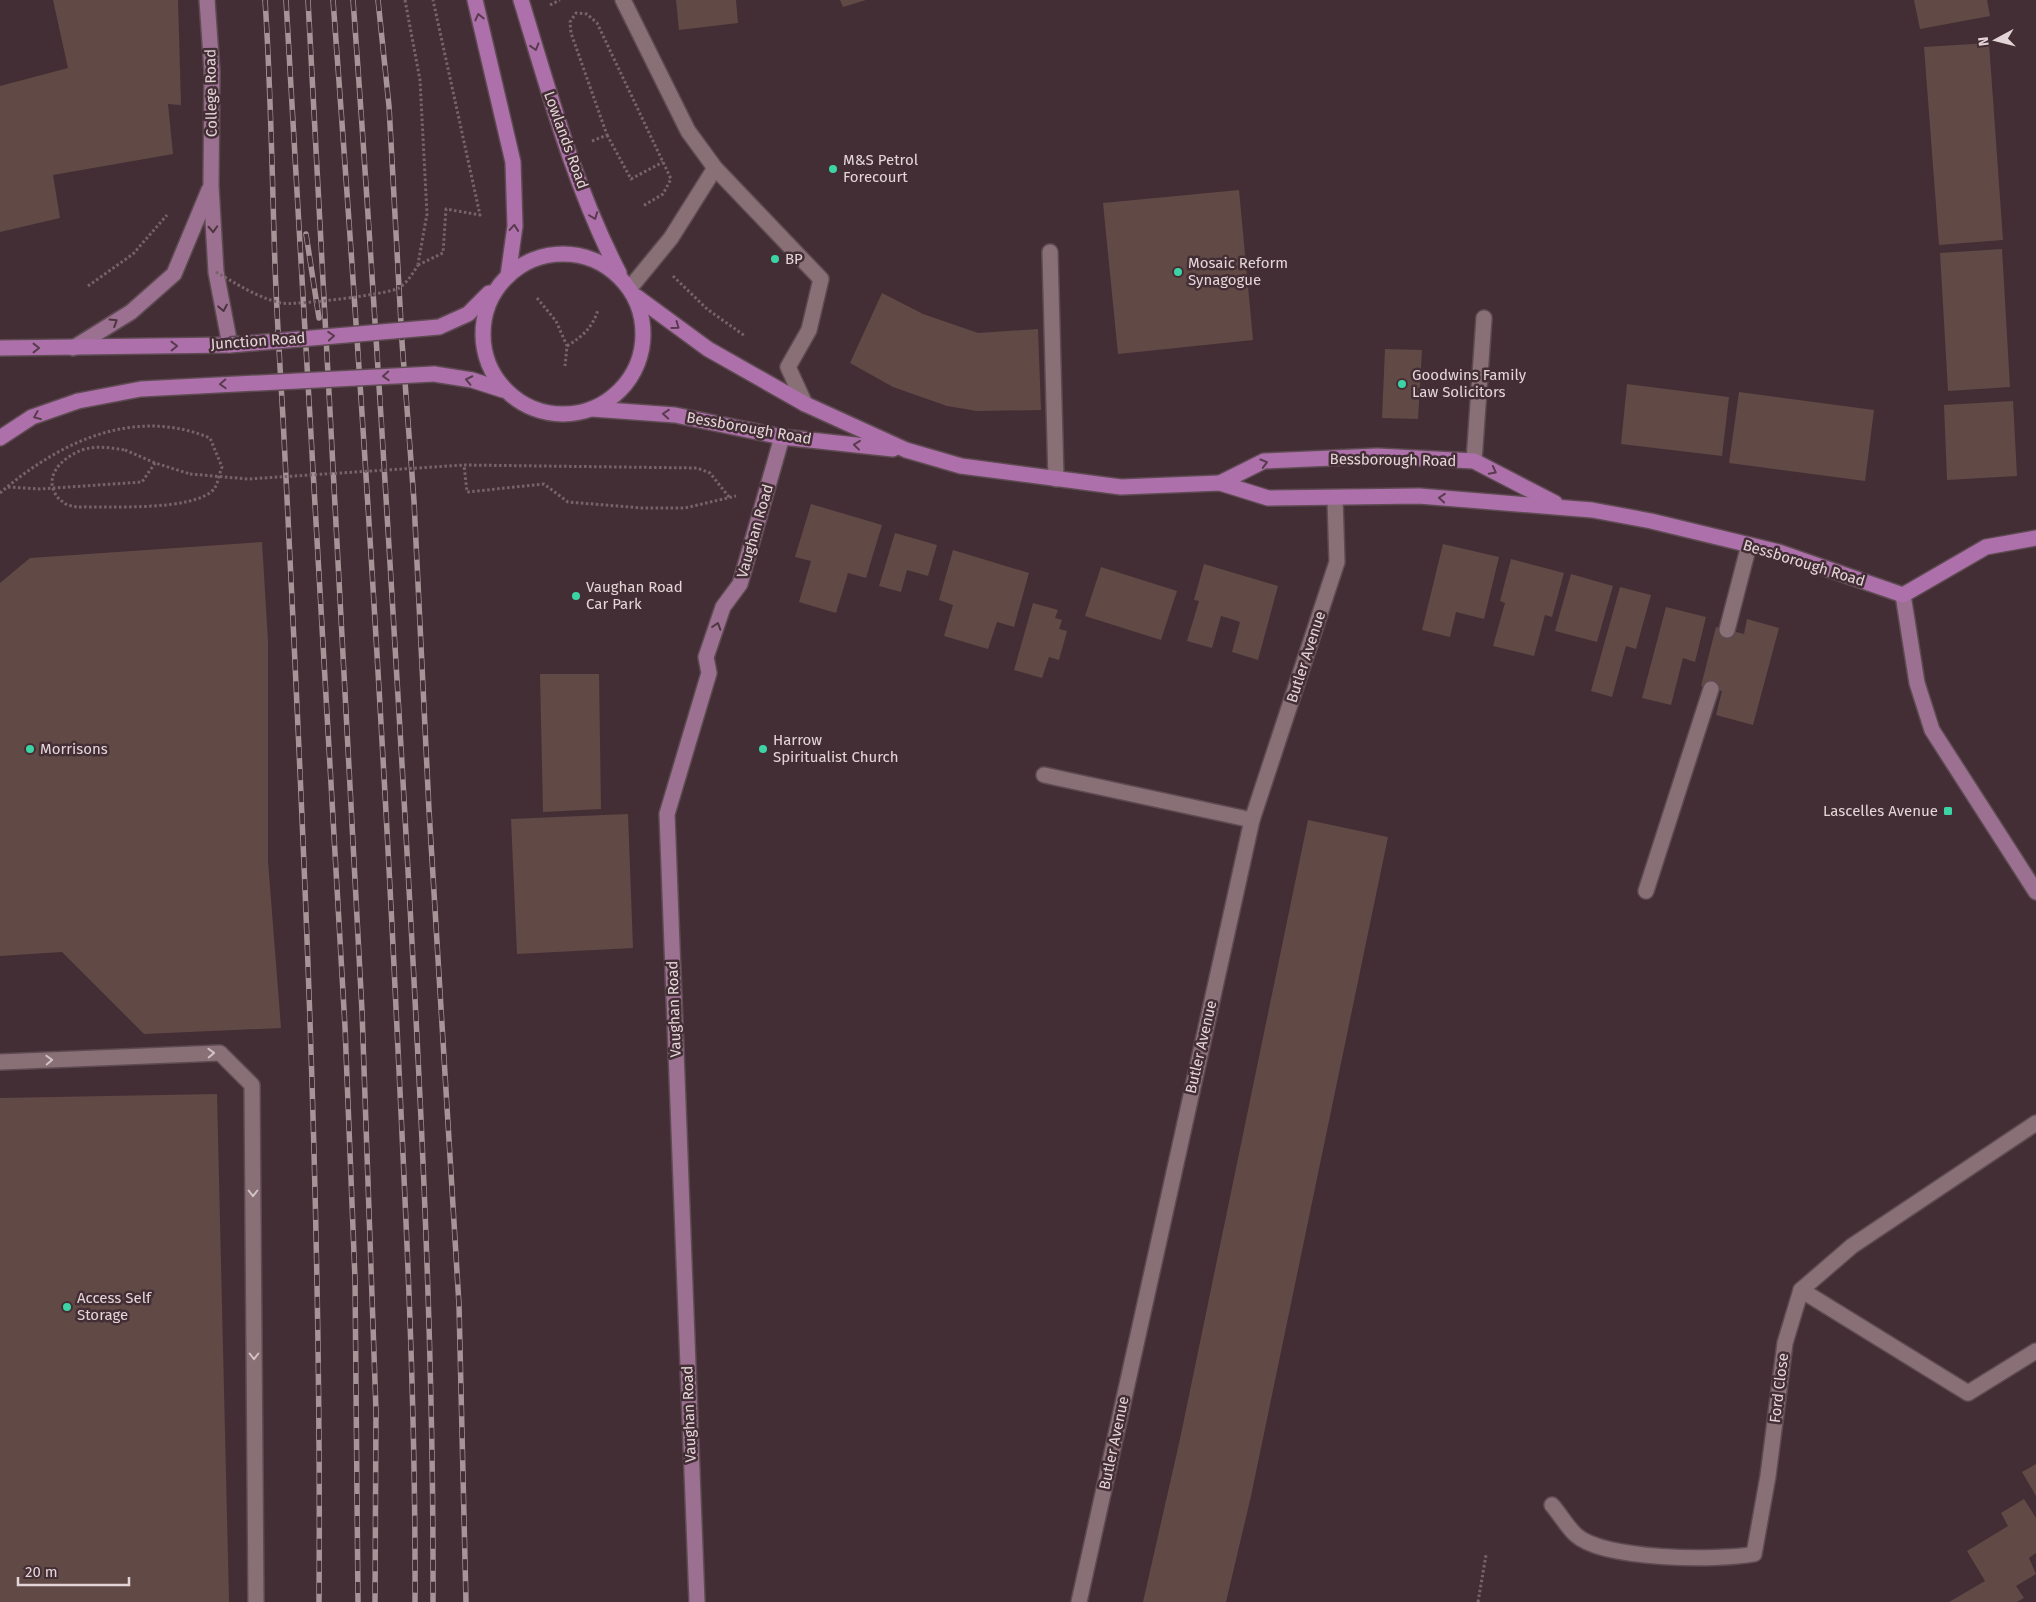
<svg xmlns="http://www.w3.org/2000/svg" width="2036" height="1602" viewBox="0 0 2036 1602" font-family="'Fira Sans',sans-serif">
<rect width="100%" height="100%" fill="#442e35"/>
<g fill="#614945">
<polygon points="53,0 178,0 181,105 168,104 173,154 53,175 60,218 0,232 0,86 68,68"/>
<polygon points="676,0 736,0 738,23 679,30"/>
<polygon points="840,0 866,0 843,7"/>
<polygon points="1914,0 1987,0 1990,16 1920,29"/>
<polygon points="1989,43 2003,240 1939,245 1924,47"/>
<polygon points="1239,190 1253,340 1118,354 1103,203"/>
<polygon points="2002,249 2010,387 1948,391 1940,253"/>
<polygon points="882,293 923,314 978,333 1038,329 1041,410 977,411 947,406 893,387 850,363"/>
<polygon points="1385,349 1422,350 1418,419 1382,418"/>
<polygon points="1627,384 1729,397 1722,456 1621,444"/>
<polygon points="1739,392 1874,410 1865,481 1729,463"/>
<polygon points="2013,401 2017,476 1947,480 1944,405"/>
<polygon points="811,504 882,525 866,578 848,573 836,613 799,602 811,561 795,557"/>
<polygon points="895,533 937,545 928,576 907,570 901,592 879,586"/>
<polygon points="262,542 268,641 268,861 281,1028 144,1034 62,952 0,956 0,583 30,558"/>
<polygon points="1443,544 1499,557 1484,619 1456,612 1450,637 1422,630"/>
<polygon points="953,550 1029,573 1014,627 997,622 988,649 944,636 953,605 939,600"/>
<polygon points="1511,559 1564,573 1552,617 1545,615 1534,656 1493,646 1505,603 1500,601"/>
<polygon points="1204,564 1278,586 1258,660 1232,652 1240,622 1231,619 1221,616 1212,648 1187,641 1199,601 1194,600"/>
<polygon points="1101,567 1177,591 1161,640 1085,616"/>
<polygon points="1571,574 1613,586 1597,642 1555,631"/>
<polygon points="1620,587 1651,595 1636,649 1626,646 1612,697 1591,691"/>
<polygon points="1033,603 1058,610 1055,618 1062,620 1059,629 1067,631 1059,660 1049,657 1042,678 1014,670"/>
<polygon points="1666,607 1706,617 1695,662 1683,658 1671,705 1642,698"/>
<polygon points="1747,619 1779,628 1753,725 1716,715 1722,691 1701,686 1716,627 1744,634"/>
<polygon points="540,674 599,674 601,809 543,812"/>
<polygon points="628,814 633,948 517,954 511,819"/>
<polygon points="1308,820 1388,837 1251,1496 1226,1602 1143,1602 1180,1439"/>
<polygon points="217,1094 229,1602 0,1602 0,1098"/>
<polygon points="2036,1464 2036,1496 2022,1472"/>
<polygon points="2024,1499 2036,1518 2036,1553 2029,1558 2036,1574 2016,1586 2024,1598 2017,1602 1949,1602 1985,1581 1967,1551 2008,1526 2001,1513"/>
</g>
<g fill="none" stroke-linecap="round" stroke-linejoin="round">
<defs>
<g id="lane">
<polyline points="623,0 688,131 715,168 821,279 809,330 788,367 805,404"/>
<polyline points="1050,252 1056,479"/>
<polyline points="630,288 671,238 715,168"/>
<polyline points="1474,461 1484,318"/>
<polyline points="1727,630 1749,545"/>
<polyline points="1044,775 1252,820"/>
<polyline points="1646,891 1711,689"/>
<polyline points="0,1062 220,1053 252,1085 256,1602"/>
<polyline points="1801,1290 1968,1393 2036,1351"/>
</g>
<g id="street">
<path d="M 1552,1505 C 1560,1514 1567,1527 1576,1535 C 1603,1560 1718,1561 1754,1554 L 1768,1476 L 1785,1343 L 1801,1290 L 1852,1246 L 2036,1123"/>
<polyline points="1079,1602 1252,820 1337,562 1335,499"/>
</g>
<g id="secondary">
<polyline points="207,0 212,71 211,186 216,272 230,345"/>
<polyline points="73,348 131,312 174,274 209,190"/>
<polyline points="1903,595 1917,683 1932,730 2036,892"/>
<polyline points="697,1602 667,814 709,673 706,657 723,607 740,584 782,437"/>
</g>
<g id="primary">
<polyline points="475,0 513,162 515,226 508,276"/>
<path d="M 521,0 C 549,92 575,188 619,273"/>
<circle cx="563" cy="334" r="80"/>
<polyline points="637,297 708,349 805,404 906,450 961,466 1121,487 1220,483 1268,498 1419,496 1592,510 1651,521 1779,552 1903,595 1986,547 2036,538"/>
<polyline points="439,327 468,314 489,293"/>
<polyline points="0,348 230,345"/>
<polyline points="434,374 472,380 503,390"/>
<polyline points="592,409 675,415 782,437 893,449"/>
<polyline points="0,438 32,417 78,401"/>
<polyline points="1220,483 1264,461 1377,456 1474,461 1555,503"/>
</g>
</defs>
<use href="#lane" stroke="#5e4b52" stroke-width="18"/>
<use href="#street" stroke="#5e4b52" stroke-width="18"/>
<use href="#secondary" stroke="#5e4b52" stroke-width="18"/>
<use href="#primary" stroke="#5e4b52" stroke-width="18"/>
<g stroke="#776369" stroke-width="3" stroke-dasharray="2.5 2.5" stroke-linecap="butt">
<polyline points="405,0 420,80 427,214 418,264"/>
<polyline points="550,5 560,0"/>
<polyline points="607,135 631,179 663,162"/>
<polyline points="592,141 607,135 571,33 570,22 576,13 587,14 597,23 671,179 663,194 643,206"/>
<polyline points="418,265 443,253 446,209 480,215 433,0"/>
<polyline points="673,276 707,309 745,336"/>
<polyline points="88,286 133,254 167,215"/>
<polyline points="537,298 556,321 567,346 565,366"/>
<path d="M 567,346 C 583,336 592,328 598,310"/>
<polyline points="125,450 155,463 190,474"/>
<polyline points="8,487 40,489 142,482 155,463"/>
<path d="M 0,493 C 58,443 133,406 210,438 L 222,467 C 219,474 218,484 214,489 C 194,512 107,506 77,507 L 67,505 L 59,499"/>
<polyline points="729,497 710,473 697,468 464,465 467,492 544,484 568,502 642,508 685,508 736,496"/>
<polyline points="1478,1602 1486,1555"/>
</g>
<use href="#lane" stroke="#897077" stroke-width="15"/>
<use href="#street" stroke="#897077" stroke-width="15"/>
<use href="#secondary" stroke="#9b7091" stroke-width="15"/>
<use href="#primary" stroke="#ad70ab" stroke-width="15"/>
<defs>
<g id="rail">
<path d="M 265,0 C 271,88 272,177 275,266 C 277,317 280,368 283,418 C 303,813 322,1207 319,1602"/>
<polyline points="286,0 345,1027 355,1279 358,1602"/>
<polyline points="308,0 362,1011 376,1411 375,1602"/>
<path d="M 333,0 C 357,322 378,643 394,966 C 404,1178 416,1390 415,1602"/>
<path d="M 353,0 C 372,255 387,509 402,764 C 418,1043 434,1323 433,1602"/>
<polyline points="378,0 389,106 402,342 414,501 429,810 459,1305 466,1602"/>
<polyline points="306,234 319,318"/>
</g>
</defs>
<use href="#rail" stroke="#a69499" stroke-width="5.5"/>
<use href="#rail" stroke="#442e35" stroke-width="4" stroke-dasharray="11" stroke-linecap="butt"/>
<defs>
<g id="primary-bridge">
<polyline points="230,345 439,327"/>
<polyline points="78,401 141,389 434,374"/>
</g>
</defs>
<use href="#primary-bridge" stroke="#5e4b52" stroke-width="18" stroke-linecap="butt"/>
<g stroke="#776369" stroke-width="3" stroke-dasharray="2.5 2.5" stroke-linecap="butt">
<path d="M 216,272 C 237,284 256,297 281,303 C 293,306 390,294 399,288 C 408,282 413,273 418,265"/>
<polyline points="190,474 248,479 464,465"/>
<path d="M 59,499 C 41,478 61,458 82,450 C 97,445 111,448 125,450"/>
</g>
<use href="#primary-bridge" stroke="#ad70ab" stroke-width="15"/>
</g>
<defs><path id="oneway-chevron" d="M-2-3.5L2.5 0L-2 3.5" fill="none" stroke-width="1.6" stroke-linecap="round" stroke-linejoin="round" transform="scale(1.25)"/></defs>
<g stroke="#593b4d">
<use href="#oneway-chevron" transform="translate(479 17) rotate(-103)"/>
<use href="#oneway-chevron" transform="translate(535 47) rotate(73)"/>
<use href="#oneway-chevron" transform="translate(594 216) rotate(69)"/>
<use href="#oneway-chevron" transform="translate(514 228) rotate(-85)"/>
<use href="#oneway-chevron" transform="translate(676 326) rotate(36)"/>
<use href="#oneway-chevron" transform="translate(331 336) rotate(-5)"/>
<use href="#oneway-chevron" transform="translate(174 346) rotate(-1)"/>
<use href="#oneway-chevron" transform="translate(36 348)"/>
<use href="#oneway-chevron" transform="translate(386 376) rotate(177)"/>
<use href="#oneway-chevron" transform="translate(469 380) rotate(-168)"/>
<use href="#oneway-chevron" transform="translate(223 384) rotate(177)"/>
<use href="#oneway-chevron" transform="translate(666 414) rotate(-176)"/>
<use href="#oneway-chevron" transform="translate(37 416) rotate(158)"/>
<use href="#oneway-chevron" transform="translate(857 445) rotate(-174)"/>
<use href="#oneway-chevron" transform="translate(1264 463) rotate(-16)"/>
<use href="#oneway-chevron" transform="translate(1493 471) rotate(28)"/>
<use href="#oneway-chevron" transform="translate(1442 498) rotate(-176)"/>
</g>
<g stroke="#4d353e">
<use href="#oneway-chevron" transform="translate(213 229) rotate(87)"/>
<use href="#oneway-chevron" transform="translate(223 308) rotate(79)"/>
<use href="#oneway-chevron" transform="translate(114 322) rotate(-32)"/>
<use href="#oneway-chevron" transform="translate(717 626) rotate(-72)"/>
</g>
<g stroke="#d2c1c5">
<use href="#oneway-chevron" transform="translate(211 1053) rotate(-2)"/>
<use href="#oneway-chevron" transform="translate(49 1060) rotate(-2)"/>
<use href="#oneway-chevron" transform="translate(253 1193) rotate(90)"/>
<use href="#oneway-chevron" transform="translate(254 1356) rotate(90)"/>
</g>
<g fill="#3cd4a4" stroke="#442e35" stroke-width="2">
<circle cx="833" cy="169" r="5"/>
<circle cx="775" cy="259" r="5"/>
<circle cx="1178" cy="272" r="5"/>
<circle cx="1402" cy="384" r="5"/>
<circle cx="576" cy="596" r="5"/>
<circle cx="30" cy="749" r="5"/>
<circle cx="763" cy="749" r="5"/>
<rect x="1943" y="806" width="10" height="10" rx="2.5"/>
<circle cx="67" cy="1307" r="5"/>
</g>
<g text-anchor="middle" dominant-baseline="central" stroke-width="5" stroke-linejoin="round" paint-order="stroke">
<g font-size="15" fill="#e4d5d9" stroke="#442e35">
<text transform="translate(211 93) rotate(-91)">College Road</text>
<text transform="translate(566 140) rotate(70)">Lowlands Road</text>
<text transform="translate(258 341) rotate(-4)">Junction Road</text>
<text transform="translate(749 428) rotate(10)">Bessborough Road</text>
<text transform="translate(1393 460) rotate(1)">Bessborough Road</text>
<text transform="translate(755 531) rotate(-74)">Vaughan Road</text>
<text transform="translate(1804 563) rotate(17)">Bessborough Road</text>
<text transform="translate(1306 657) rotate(-72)">Butler Avenue</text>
<text transform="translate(674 1009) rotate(-92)">Vaughan Road</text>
<text transform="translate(1201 1047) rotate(-77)">Butler Avenue</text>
<text transform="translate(1779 1388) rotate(-83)">Ford Close</text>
<text transform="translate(689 1414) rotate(-92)">Vaughan Road</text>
<text transform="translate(1114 1443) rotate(-78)">Butler Avenue</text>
</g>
<g font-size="15" fill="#e4d5d9" stroke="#442e35" text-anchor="start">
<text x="843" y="160">M&amp;S Petrol<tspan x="843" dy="17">Forecourt</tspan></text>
<text x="785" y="259">BP</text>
<text x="1188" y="263">Mosaic Reform<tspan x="1188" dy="17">Synagogue</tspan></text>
<text x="1412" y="375">Goodwins Family<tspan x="1412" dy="17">Law Solicitors</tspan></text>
<text x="586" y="587">Vaughan Road<tspan x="586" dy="17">Car Park</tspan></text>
<text x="773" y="740">Harrow<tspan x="773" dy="17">Spiritualist Church</tspan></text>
<text x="40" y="749">Morrisons</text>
<text x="1938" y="811" text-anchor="end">Lascelles Avenue</text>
<text x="77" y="1298">Access Self<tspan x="77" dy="17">Storage</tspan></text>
</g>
</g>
<g transform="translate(1996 40) rotate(263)" stroke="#442e35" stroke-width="4" paint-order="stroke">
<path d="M0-4L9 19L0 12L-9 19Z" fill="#e4d5d9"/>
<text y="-8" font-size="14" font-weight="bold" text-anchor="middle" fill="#e4d5d9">N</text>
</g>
<path d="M18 1577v8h111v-8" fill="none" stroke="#e4d5d9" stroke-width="2.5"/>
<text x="25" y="1577" font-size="15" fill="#e4d5d9" stroke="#442e35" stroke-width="4" paint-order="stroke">20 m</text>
</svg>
